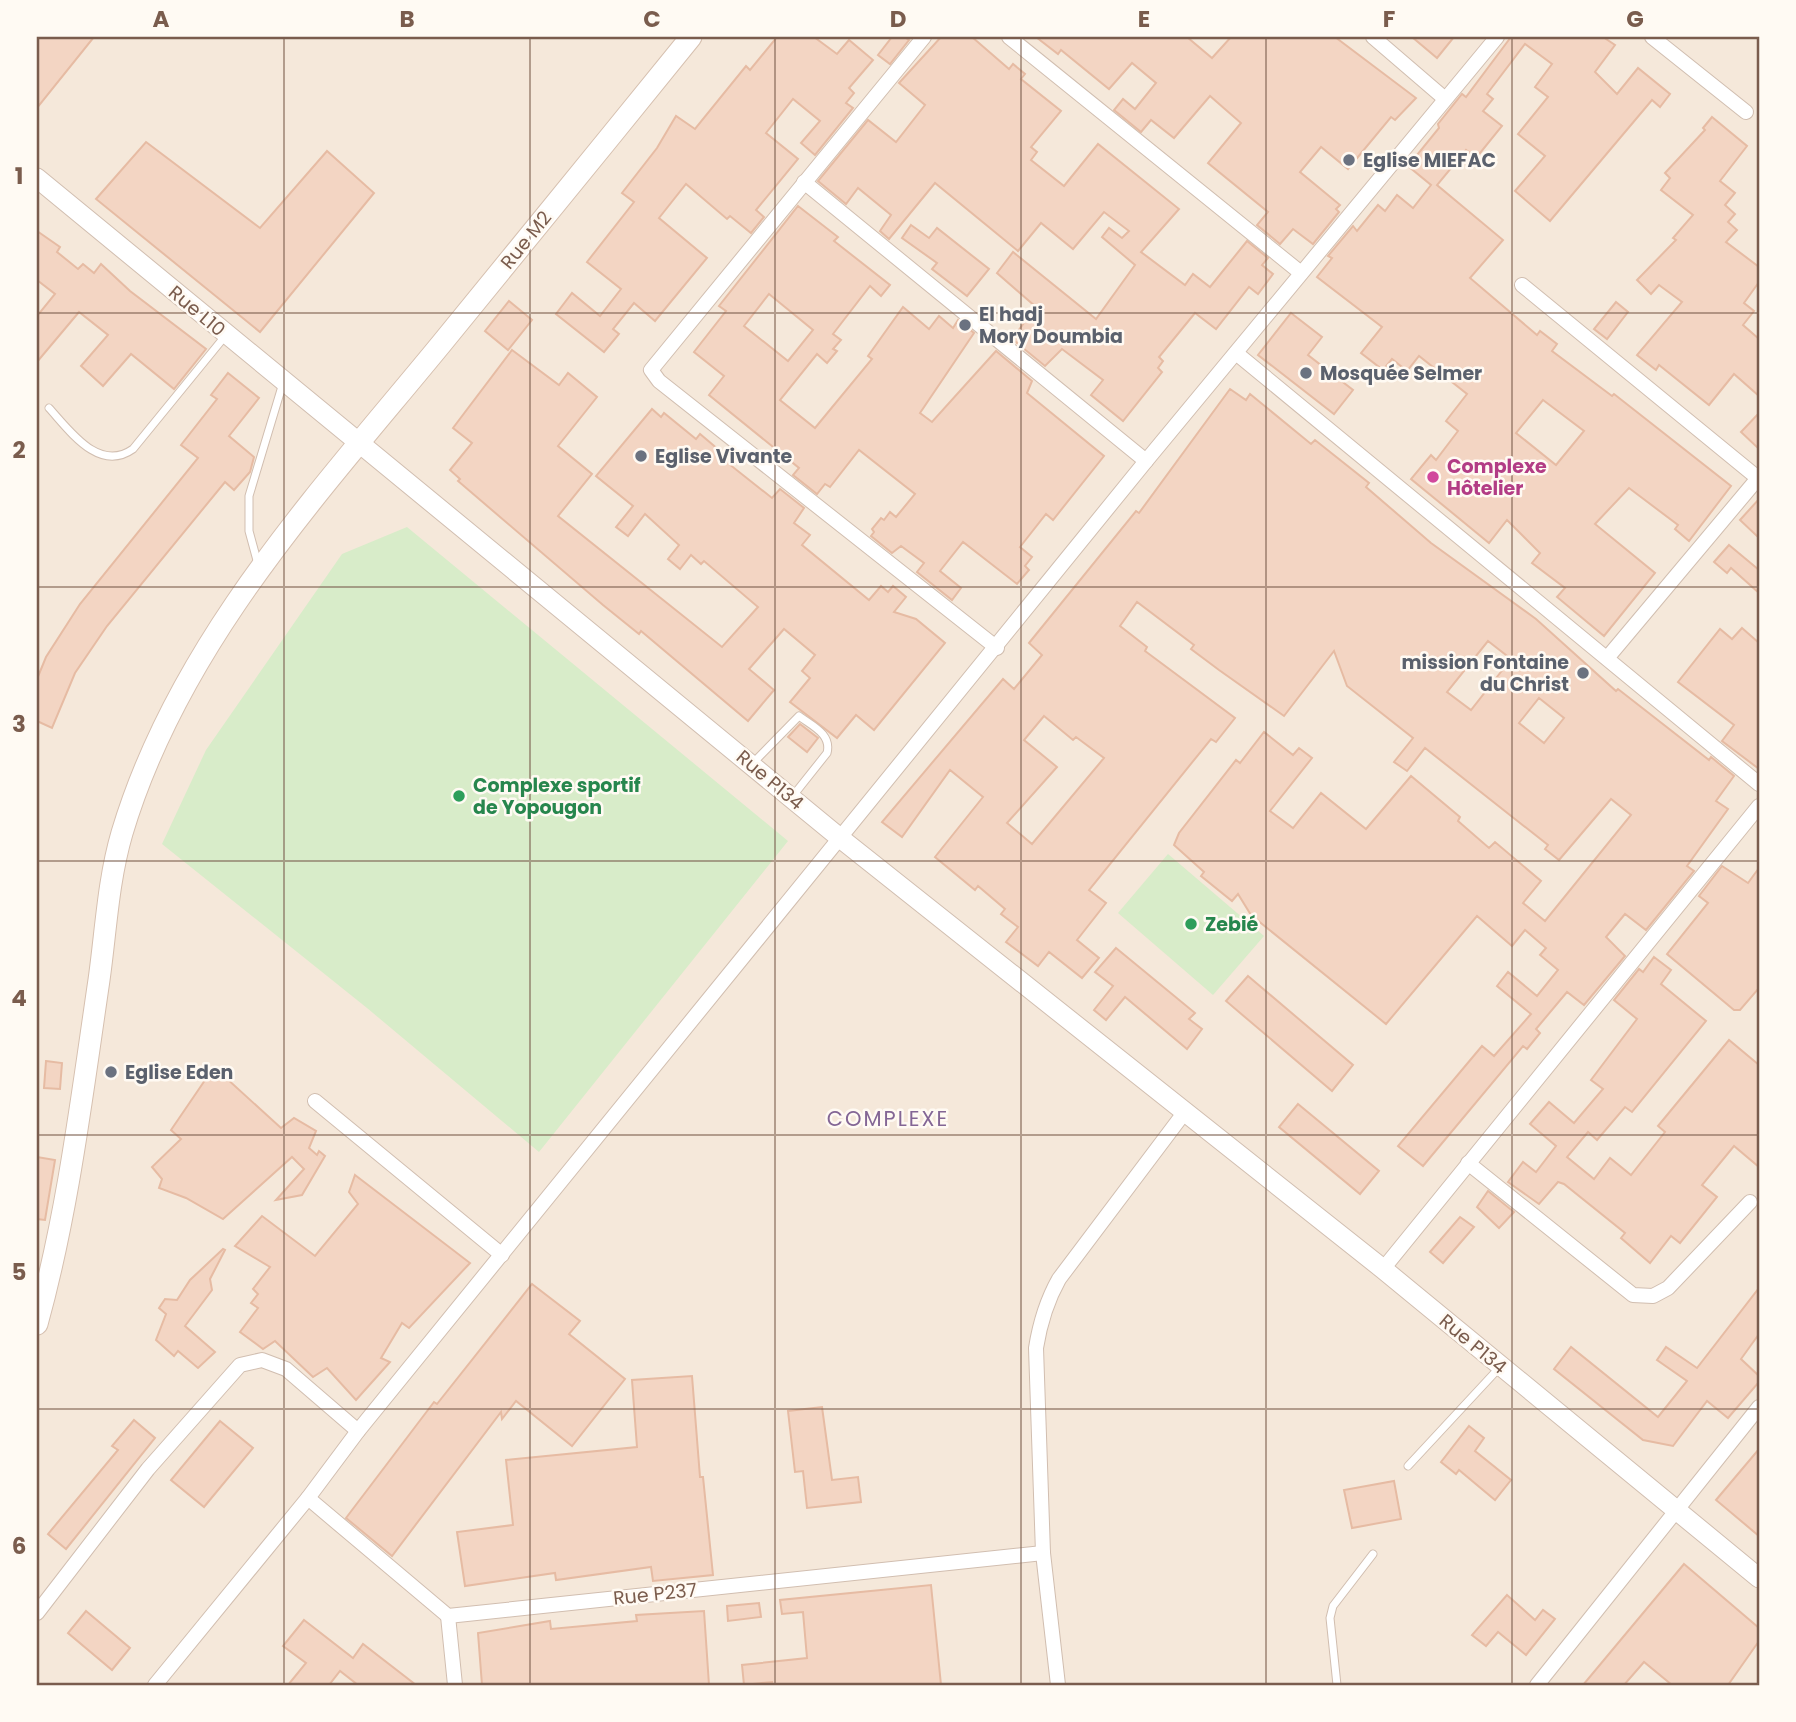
<svg xmlns="http://www.w3.org/2000/svg" width="1796" height="1722" viewBox="0 0 1796 1722" font-family="Poppins,sans-serif">
<rect width="100%" height="100%" fill="#fdf6ec"/>
<rect fill="#f5e8da" x="37" y="37" width="1722" height="1648"/>
<g fill="#d8ecc9">
<polygon points="407,527 788,841 539,1152 367,1008 162,844 206,750 342,554"/>
<polygon points="1168,854 1264,936 1213,995 1118,913"/>
</g>
<g fill="#f3d5c3" stroke="#e6bba3" stroke-width="2" fill-rule="evenodd">
<polygon points="37,37 94,37 37,108"/>
<polygon points="777,37 814,37 837,54 849,40 873,60 849,88 854,93 846,103 853,108 815,155 801,143 820,121 793,99 766,133 798,159 756,210 764,217 751,233 730,216 727,219 686,184 659,218 707,258 655,321 634,303 613,329 619,334 604,352 556,314 572,293 600,316 621,289 587,262 634,202 622,193 657,148 676,116 695,129 746,66 750,70"/>
<polygon points="892,37 904,37 909,40 890,64 878,55"/>
<polygon points="941,37 972,37 1009,69 1013,64 1025,74 1021,79 1061,111 1031,147 1037,152 1031,160 1064,186 1098,144 1179,209 1141,252 1185,285 1193,274 1210,287 1247,241 1268,258 1262,265 1273,274 1258,294 1249,287 1216,329 1195,313 1159,357 1163,361 1158,368 1162,372 1123,421 1091,395 1103,380 1062,349 1045,366 1012,339 1036,307 997,273 1013,252 1096,319 1135,265 1102,237 1109,228 1122,238 1129,231 1104,212 1073,249 1041,223 1018,251 935,183 889,239 880,231 891,215 858,188 846,204 818,181 868,120 896,142 925,105 899,83"/>
<polygon points="1036,37 1187,37 1212,58 1231,37 1335,37 1416,98 1395,120 1391,117 1348,169 1321,147 1300,172 1340,205 1336,209 1339,212 1313,244 1293,229 1280,244 1257,225 1268,212 1208,163 1241,123 1226,110 1210,96 1174,138 1151,120 1141,132 1114,110 1123,99 1135,109 1156,83 1132,63 1109,89 1061,50 1058,54"/>
<polygon points="1412,37 1454,37 1437,58"/>
<path d="M 1511,37 L 1603,37 L 1615,45 L 1595,72 L 1617,94 L 1638,68 L 1670,94 L 1660,107 L 1652,100 L 1550,221 L 1515,191 L 1545,156 L 1518,134 L 1548,97 L 1535,87 L 1552,64 L 1525,44 L 1487,94 L 1493,99 L 1483,111 L 1502,126 L 1476,158 L 1466,150 L 1437,185 L 1503,240 L 1470,278 L 1537,335 L 1540,331 L 1557,344 L 1552,351 L 1612,396 L 1614,394 L 1731,486 L 1689,541 L 1675,529 L 1678,525 L 1629,488 L 1595,524 L 1655,573 L 1604,636 L 1557,597 L 1565,588 L 1532,563 L 1540,553 L 1507,520 L 1489,543 L 1411,479 L 1431,455 L 1436,460 L 1458,431 L 1446,421 L 1467,394 L 1419,356 L 1407,371 L 1392,359 L 1383,370 L 1361,353 L 1382,327 L 1317,277 L 1332,258 L 1328,256 L 1353,226 L 1357,231 L 1378,205 L 1385,211 L 1397,195 L 1413,208 L 1431,185 L 1408,166 L 1439,128 L 1438,124 L 1462,94 L 1466,97 ZM 1543,400 L 1584,431 L 1556,465 L 1516,433 Z"/>
<polygon points="1712,117 1747,146 1720,181 1735,193 1725,205 1735,214 1728,222 1737,230 1726,242 1759,267 1759,282 1744,303 1754,311 1743,325 1759,339 1759,396 1734,374 1709,405 1659,365 1656,370 1637,355 1682,302 1659,285 1651,294 1637,280 1676,240 1673,238 1693,215 1661,190 1670,178 1665,173 1705,130 1703,128"/>
<polygon points="146,142 260,228 327,151 374,193 260,332 96,199"/>
<path d="M 798,206 L 838,237 L 834,241 L 890,285 L 881,296 L 870,286 L 833,334 L 841,340 L 833,349 L 837,351 L 827,363 L 817,354 L 780,400 L 815,428 L 872,359 L 868,356 L 903,307 L 929,329 L 939,316 L 953,328 L 958,320 L 974,333 L 920,413 L 932,422 L 996,351 L 1032,381 L 1027,393 L 1104,456 L 1053,520 L 1046,514 L 1020,547 L 1032,557 L 1025,566 L 1029,570 L 1017,584 L 963,542 L 940,571 L 961,588 L 952,600 L 917,572 L 924,563 L 901,546 L 892,553 L 871,536 L 874,532 L 872,529 L 881,518 L 884,520 L 890,512 L 896,517 L 915,494 L 859,450 L 830,487 L 825,484 L 817,494 L 793,475 L 799,468 L 709,395 L 724,376 L 694,352 L 726,311 L 719,306 ZM 769,294 L 813,330 L 788,361 L 744,326 Z"/>
<polygon points="911,225 929,238 937,228 989,269 967,296 932,269 937,263 902,238"/>
<polygon points="37,231 60,247 57,252 78,269 83,264 94,273 101,264 130,291 206,349 174,389 131,354 103,386 81,366 108,335 79,312 37,362 37,316 55,294 37,280"/>
<polygon points="509,301 532,320 508,350 485,331"/>
<polygon points="1616,302 1628,312 1607,339 1594,329"/>
<polygon points="1291,313 1322,337 1308,355 1353,390 1334,414 1258,355"/>
<polygon points="512,350 559,385 568,373 597,397 558,446 592,474 558,516 722,647 758,607 704,561 701,564 691,555 680,569 668,559 679,545 645,514 628,536 616,527 633,506 596,476 652,409 661,417 664,413 696,439 700,434 732,461 729,464 772,498 780,489 804,508 794,523 810,535 802,545 869,600 881,586 888,592 893,586 906,597 894,612 916,619 945,643 874,730 856,715 837,738 790,702 810,678 802,671 815,655 784,629 749,669 774,690 748,721 641,631 639,634 603,605 458,481 460,479 450,470 472,443 453,428"/>
<polygon points="228,373 259,398 229,436 254,457 250,472 234,490 225,482 107,626 75,673 52,728 37,721 37,679 46,657 80,604 198,458 181,445 217,399 211,395"/>
<path d="M 1230,389 L 1246,400 L 1250,394 L 1311,444 L 1315,440 L 1369,483 L 1366,487 L 1431,543 L 1536,619 L 1616,691 L 1618,689 L 1709,760 L 1711,757 L 1734,776 L 1716,801 L 1728,809 L 1687,866 L 1694,871 L 1646,930 L 1625,914 L 1606,937 L 1625,956 L 1584,1005 L 1567,992 L 1536,1029 L 1540,1033 L 1527,1049 L 1523,1046 L 1423,1166 L 1398,1146 L 1482,1046 L 1494,1056 L 1531,1014 L 1497,986 L 1508,972 L 1537,996 L 1558,970 L 1540,955 L 1546,948 L 1525,930 L 1512,946 L 1477,916 L 1386,1024 L 1251,915 L 1238,894 L 1232,901 L 1201,876 L 1204,872 L 1174,845 L 1179,833 L 1236,760 L 1240,763 L 1264,732 L 1293,755 L 1299,748 L 1312,758 L 1270,811 L 1293,828 L 1321,793 L 1366,829 L 1411,776 L 1460,817 L 1458,821 L 1489,848 L 1495,842 L 1541,881 L 1523,903 L 1545,921 L 1631,815 L 1611,799 L 1559,860 L 1545,849 L 1548,845 L 1425,748 L 1407,771 L 1394,762 L 1413,738 L 1347,686 L 1334,651 L 1284,716 L 1219,670 L 1191,649 L 1194,645 L 1137,602 L 1120,626 L 1147,647 L 1145,651 L 1235,718 L 1216,742 L 1211,739 L 1089,890 L 1106,903 L 1077,940 L 1099,958 L 1082,978 L 1049,952 L 1038,966 L 1006,942 L 1018,927 L 1001,914 L 1005,909 L 978,886 L 975,890 L 935,857 L 983,797 L 950,770 L 902,837 L 882,822 L 1003,679 L 1014,689 L 1042,655 L 1029,643 L 1136,511 L 1139,513 ZM 1488,641 L 1511,659 L 1471,710 L 1447,692 ZM 1539,698 L 1564,718 L 1544,743 L 1519,723 ZM 1044,716 L 1073,740 L 1076,737 L 1104,758 L 1032,844 L 1007,823 L 1057,767 L 1024,740 Z"/>
<polygon points="1759,413 1759,449 1741,432"/>
<polygon points="1759,499 1759,538 1740,520"/>
<polygon points="1729,545 1759,570 1759,593 1731,568 1727,573 1714,562"/>
<polygon points="1742,628 1759,643 1759,769 1722,741 1734,725 1678,682 1720,629 1732,639"/>
<polygon points="800,724 818,738 807,752 788,737"/>
<polygon points="1722,866 1748,883 1759,868 1759,988 1740,1010 1734,1010 1667,954 1708,903 1699,896"/>
<polygon points="1116,948 1195,1013 1189,1019 1202,1029 1187,1049 1125,997 1106,1020 1094,1010 1113,986 1095,972"/>
<polygon points="1654,957 1671,970 1661,984 1706,1021 1632,1112 1625,1107 1597,1140 1588,1132 1567,1157 1594,1179 1610,1158 1631,1175 1665,1132 1658,1126 1729,1040 1759,1065 1759,1167 1734,1146 1702,1185 1717,1197 1680,1243 1671,1236 1650,1263 1621,1238 1625,1233 1564,1184 1558,1182 1539,1204 1508,1182 1523,1162 1536,1172 1556,1146 1530,1124 1549,1102 1574,1123 1603,1089 1591,1080 1637,1019 1614,1000 1639,969 1643,972"/>
<polygon points="1248,976 1353,1065 1332,1091 1226,1001"/>
<polygon points="46,1061 62,1063 60,1089 44,1088"/>
<polygon points="214,1067 281,1128 294,1118 316,1131 309,1148 317,1155 319,1151 325,1156 302,1195 276,1200 304,1169 292,1157 223,1219 186,1198 159,1188 162,1179 152,1167 181,1139 171,1130"/>
<polygon points="1298,1104 1379,1171 1360,1194 1279,1127"/>
<polygon points="37,1157 55,1160 45,1220 37,1219"/>
<polygon points="355,1175 470,1263 409,1328 402,1323 381,1358 390,1362 356,1400 327,1368 313,1377 275,1341 263,1349 240,1332 258,1308 251,1303 258,1294 253,1289 270,1267 235,1246 262,1216 315,1256 358,1204 349,1192"/>
<polygon points="1488,1191 1514,1212 1499,1228 1477,1207"/>
<polygon points="1460,1217 1474,1227 1443,1263 1430,1252"/>
<polygon points="223,1249 225,1250 210,1279 212,1290 185,1326 215,1352 198,1368 178,1351 174,1356 156,1340 166,1314 159,1308 165,1299 177,1300 190,1280"/>
<polygon points="532,1284 580,1321 569,1334 625,1379 572,1446 516,1401 502,1419 501,1412 392,1556 346,1518 434,1402 437,1404"/>
<polygon points="1759,1288 1759,1334 1741,1359 1759,1376 1759,1382 1728,1418 1707,1401 1673,1446 1643,1440 1554,1369 1571,1347 1658,1417 1687,1381 1657,1360 1666,1347 1697,1368"/>
<polygon points="692,1376 700,1477 703,1477 713,1575 653,1581 651,1567 556,1580 555,1573 465,1586 457,1532 513,1525 506,1460 637,1447 632,1380"/>
<polygon points="822,1407 832,1480 858,1477 861,1502 807,1508 803,1471 795,1472 788,1411"/>
<polygon points="134,1420 155,1438 66,1549 48,1534 118,1450 112,1446"/>
<polygon points="220,1421 253,1448 204,1507 171,1480"/>
<polygon points="1469,1426 1484,1438 1475,1451 1511,1480 1495,1500 1459,1470 1456,1474 1441,1462"/>
<polygon points="1759,1449 1759,1536 1716,1500"/>
<polygon points="1394,1481 1401,1519 1352,1528 1344,1490"/>
<polygon points="1684,1564 1759,1628 1759,1641 1728,1685 1672,1685 1644,1662 1624,1685 1583,1685"/>
<polygon points="931,1585 941,1685 772,1685 772,1682 744,1685 742,1665 807,1658 803,1612 782,1614 780,1600"/>
<polygon points="1507,1595 1535,1620 1543,1610 1555,1619 1526,1655 1498,1632 1486,1646 1472,1635"/>
<polygon points="759,1603 761,1617 728,1621 727,1606"/>
<polygon points="86,1611 130,1648 112,1670 68,1633"/>
<polygon points="704,1611 709,1685 482,1685 478,1633 550,1621 551,1629 637,1621 636,1615"/>
<polygon points="304,1620 353,1658 363,1644 416,1685 358,1685 340,1671 329,1685 288,1685 306,1663 283,1646"/>
</g>
<g fill="none" stroke-linecap="round" stroke-linejoin="round">
<defs>
<g id="service">
<path d="M 49,408 C 70,431 99,473 133,449 L 226,335"/>
<polyline points="258,564 249,531 249,496 283,383"/>
<path d="M 753,763 L 799,716 C 812,726 832,734 827,753 L 792,797"/>
<polyline points="1408,1466 1500,1367"/>
<polyline points="1337,1685 1330,1618 1333,1606 1373,1554"/>
</g>
<g id="minor">
<polyline points="924,37 651,370 659,381 997,648"/>
<polyline points="1009,37 1301,273"/>
<polyline points="1373,37 1444,98"/>
<polyline points="1652,37 1746,112"/>
<polyline points="804,182 1146,461"/>
<polyline points="1522,285 1759,479"/>
<polyline points="1236,353 1759,784"/>
<polyline points="1608,657 1759,477"/>
<polyline points="315,1101 502,1255"/>
<polyline points="1468,1163 1633,1295 1653,1296 1668,1288 1750,1202"/>
<polyline points="1383,1269 1759,806"/>
<polyline points="308,1498 448,1616 1043,1553"/>
<polyline points="37,1613 148,1469 240,1365 262,1360 286,1369 358,1431"/>
<polyline points="448,1616 455,1685"/>
<polyline points="155,1685 308,1498 358,1431 1146,461 1497,37"/>
<path d="M 1058,1685 L 1043,1553 L 1036,1348 C 1040,1323 1046,1302 1059,1279 L 1184,1113"/>
<polyline points="1537,1685 1759,1407"/>
</g>
<polyline id="tertiary" points="37,178 840,838 1383,1269 1759,1578"/>
<path id="secondary" d="M 37,1324 C 68,1212 82,1095 99,980 C 106,930 108,881 122,833 C 179,642 319,493 442,343 C 526,241 608,139 691,37"/>
</defs>
<use href="#service" stroke="#d1beb0" stroke-width="9"/>
<use href="#minor" stroke="#d1beb0" stroke-width="16"/>
<use href="#tertiary" stroke="#d1beb0" stroke-width="21"/>
<use href="#secondary" stroke="#d6c0b0" stroke-width="23"/>
<use href="#service" stroke="#fff" stroke-width="7"/>
<use href="#minor" stroke="#fff" stroke-width="14"/>
<use href="#tertiary" stroke="#fff" stroke-width="19"/>
<use href="#secondary" stroke="#fff" stroke-width="21"/>
</g>
<path fill="none" stroke="#7a5c4d" stroke-width="2" stroke-opacity="0.55" d="M 284,37 L 284,1685M 530,37 L 530,1685M 775,37 L 775,1685M 1021,37 L 1021,1685M 1266,37 L 1266,1685M 1512,37 L 1512,1685M 37,313 L 1759,313M 37,587 L 1759,587M 37,861 L 1759,861M 37,1135 L 1759,1135M 37,1409 L 1759,1409"/>
<g fill="#6b7280" stroke="#fffaf3" stroke-width="2.5">
<circle cx="1349" cy="160" r="7"/>
<circle cx="965" cy="325" r="7"/>
<circle cx="1306" cy="373" r="7"/>
<circle cx="641" cy="456" r="7"/>
<circle cx="1583" cy="673" r="7"/>
<circle cx="111" cy="1072" r="7"/>
</g>
<circle fill="#d1479c" stroke="#fffaf3" stroke-width="2.5" cx="1433" cy="477" r="7"/>
<g fill="#2e9e5b" stroke="#fffaf3" stroke-width="2.5">
<circle cx="459" cy="796" r="7"/>
<circle cx="1191" cy="924" r="7"/>
</g>
<g text-anchor="middle" dominant-baseline="central" stroke-width="5" stroke-linejoin="round" paint-order="stroke">
<g font-size="19" font-weight="bold" fill="#5b616d" stroke="#fffaf3" text-anchor="start">
<text x="1363" y="160">Eglise MIEFAC</text>
<text x="979" y="314">El hadj<tspan x="979" dy="22">Mory Doumbia</tspan></text>
<text x="1320" y="373">Mosquée Selmer</text>
<text x="655" y="456">Eglise Vivante</text>
<text x="1569" y="662" text-anchor="end">mission Fontaine<tspan x="1569" dy="22">du Christ</tspan></text>
<text x="125" y="1072">Eglise Eden</text>
</g>
<g font-size="19" fill="#7a5c4d" stroke="#fffaf3">
<text transform="translate(526 240) rotate(-51)">Rue M2</text>
<text transform="translate(197 311) rotate(40)">Rue L10</text>
<text transform="translate(770 780) rotate(40)">Rue P134</text>
<text transform="translate(1473 1344) rotate(40)">Rue P134</text>
<text transform="translate(655 1594) rotate(-6)">Rue P237</text>
</g>
<g font-size="19" font-weight="bold" fill="#b23c85" stroke="#fffaf3" text-anchor="start">
<text x="1447" y="466">Complexe<tspan x="1447" dy="22">Hôtelier</tspan></text>
</g>
<g font-size="19" font-weight="bold" fill="#27864d" stroke="#fffaf3" text-anchor="start">
<text x="473" y="785">Complexe sportif<tspan x="473" dy="22">de Yopougon</tspan></text>
<text x="1205" y="924">Zebié</text>
</g>
<g font-size="21" letter-spacing="2" fill="#846695" stroke="#fffaf3">
<text x="888" y="1118">COMPLEXE</text>
</g>
</g>
<rect width="1796" height="1722" fill="none" stroke="#fffaf3" stroke-width="77"/>
<rect x="38" y="38" width="1720" height="1646" fill="none" stroke="#7a5c4d" stroke-width="2.5"/>
<g font-size="23" text-anchor="middle" font-weight="bold" fill="#7a5c4d">
<text x="161" y="27">A</text>
<text x="407" y="27">B</text>
<text x="652" y="27">C</text>
<text x="898" y="27">D</text>
<text x="1144" y="27">E</text>
<text x="1389" y="27">F</text>
<text x="1635" y="27">G</text>
<text x="19" y="184">1</text>
<text x="19" y="458">2</text>
<text x="19" y="732">3</text>
<text x="19" y="1006">4</text>
<text x="19" y="1280">5</text>
<text x="19" y="1554">6</text>
</g>
</svg>
